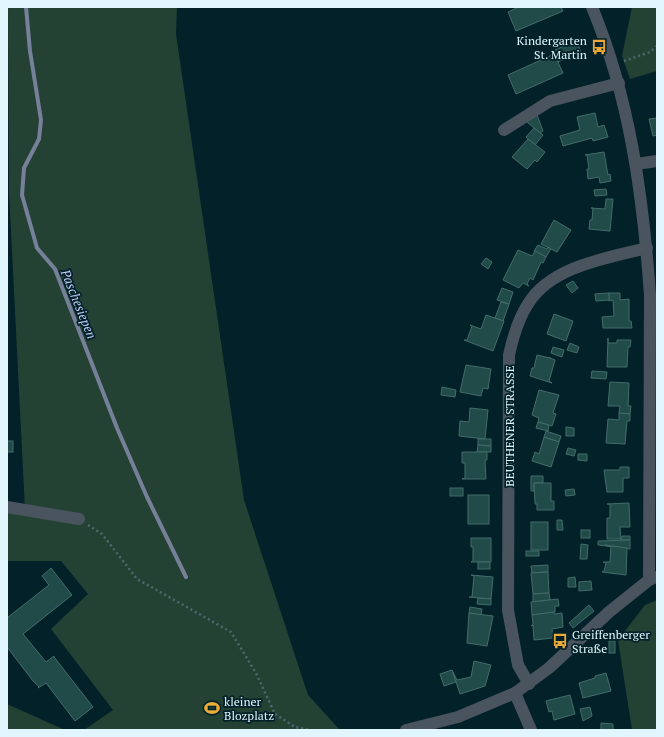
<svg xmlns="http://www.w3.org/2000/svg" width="664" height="737" viewBox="0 0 664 737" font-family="'PT Serif',serif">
<rect width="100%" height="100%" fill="#032129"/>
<g fill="#234234">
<polygon points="8,7 177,7 176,34 244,500 308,695 340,730 84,730 113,710 51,629 88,594 61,561 7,561 7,507 25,509 9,192"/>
<polygon points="632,7 657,7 657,71 630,79 622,56"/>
<polygon points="657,600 657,730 632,730 618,640 645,605"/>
<polygon points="7,704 65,730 7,730"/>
</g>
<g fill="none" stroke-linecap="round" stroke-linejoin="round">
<polyline stroke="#768199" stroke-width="4" points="26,7 30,51 41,120 39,139 24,168 22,195 37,248 55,269 117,428 147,497 186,577"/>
</g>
<g fill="#204b49" stroke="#426d6a">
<polygon points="519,7 561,7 563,11 516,31 508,12"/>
<polygon points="576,40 581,52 558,62 553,51"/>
<polygon points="554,54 563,73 516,94 508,75"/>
<polygon points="595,113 598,127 604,125 608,137 593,141 592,138 563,146 560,136 580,130 577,117"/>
<polygon points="537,115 543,131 540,133 527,122"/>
<polygon points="657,118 657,135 653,136 649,119"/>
<polygon points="534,128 543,135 535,145 526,137"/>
<polygon points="528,139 545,152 537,162 535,160 527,169 512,157"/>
<polygon points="604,152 608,175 610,174 611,181 600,183 599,177 588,179 587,169 589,169 587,155 585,155"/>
<polygon points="606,189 607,195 595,196 594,190"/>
<polygon points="606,199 613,199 610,231 589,229 590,220 592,220 593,208 591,208 605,209"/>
<polygon points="554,220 571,230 557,252 541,244"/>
<polygon points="538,245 547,249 548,247 551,249 546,257 534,251"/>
<polygon points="518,250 532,256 535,251 546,257 543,263 541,262 533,280 530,278 527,284 529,286 523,283 519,288 503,280"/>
<polygon points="486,258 492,262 488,269 481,264"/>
<polygon points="573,281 578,288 572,293 566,285"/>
<polygon points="502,288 513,292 509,304 497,300"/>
<polygon points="609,293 620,293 620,300 629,299 629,321 631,321 632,328 603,328 602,317 614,316 613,300 609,301"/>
<polygon points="609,293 609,300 596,301 595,294"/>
<polygon points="501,302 509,304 503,321 495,318"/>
<polygon points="554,314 573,321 566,341 547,334"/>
<polygon points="486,315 504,321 493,351 464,340 467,340 472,326 470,325 481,329"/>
<polygon points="608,338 608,343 617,343 617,340 631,340 630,347 628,347 627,367 607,367"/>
<polygon points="570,343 579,347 577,353 567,350"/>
<polygon points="553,347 564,350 562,357 551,353"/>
<polygon points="537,355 550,358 550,357 550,358 555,360 549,381 552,383 530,376 532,368 534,368"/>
<polygon points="466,365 491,369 488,389 483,388 481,396 460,392"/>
<polygon points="592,371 607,372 606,379 591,378"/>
<polygon points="610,382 629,383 628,406 631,406 630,414 619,413 620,406 608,406"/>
<polygon points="442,387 456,390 455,397 441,395"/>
<polygon points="539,390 559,395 553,413 556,414 552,426 538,422 539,418 532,415"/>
<polygon points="470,408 488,410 485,439 459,436 460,421 469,422"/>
<polygon points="619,413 630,414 630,421 627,421 625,444 606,443 608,419 619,420"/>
<polygon points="538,422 549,425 548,431 536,428"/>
<polygon points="566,427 574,428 574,436 566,436"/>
<polygon points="546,431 561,436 559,442 544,437"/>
<polygon points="544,437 559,442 551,467 532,461 535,452 539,454"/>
<polygon points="478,439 491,439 491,446 478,445"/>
<rect x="7" y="441" width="6" height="11"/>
<polygon points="478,445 491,446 491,452 477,452"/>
<polygon points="568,448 576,450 574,456 566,454"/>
<polygon points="462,452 487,452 487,460 485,460 486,479 462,479 465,478 465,463 462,463"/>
<polygon points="578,454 587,454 587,461 578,460"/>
<polygon points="620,467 629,467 629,478 623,478 623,492 607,492 604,470 620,470"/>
<polygon points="531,476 543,476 543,483 534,483 534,491 531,491"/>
<polygon points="534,483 551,483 551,501 554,501 554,510 537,510 537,504 535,504"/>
<rect x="450" y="488" width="13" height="8"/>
<polygon points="574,489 575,495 566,496 565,490"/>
<rect x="468" y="495" width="21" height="29"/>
<polygon points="629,503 630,527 620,527 621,539 607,539 607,518 610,518 610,504 607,504"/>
<polygon points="557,520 562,520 563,530 557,530"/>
<rect x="531" y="522" width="17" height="28"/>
<rect x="581" y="530" width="9" height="8"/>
<polygon points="622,536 630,536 630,540 621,540"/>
<polygon points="471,538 491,538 491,562 471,562 473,561 473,547 471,547"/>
<polygon points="630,540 630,549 598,545 598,541"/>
<polygon points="581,544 588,545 587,559 580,559"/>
<polygon points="605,545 627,548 626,575 602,572 604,571 606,563 603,562 610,562 611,547"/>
<rect x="526" y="551" width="13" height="5"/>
<rect x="478" y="562" width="12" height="7"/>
<polygon points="548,565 548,572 532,573 531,566"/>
<polygon points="51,568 72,595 23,634 46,662 54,656 54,657 93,707 75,721 46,683 38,688 39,687 33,681 7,647 7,618 49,585 42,576"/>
<polygon points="548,572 549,593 533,594 531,573"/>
<polygon points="471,575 493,577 491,599 469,597 472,597 474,576"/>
<polygon points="575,577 576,587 568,587 568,578"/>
<polygon points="591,581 592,590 579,591 579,582"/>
<polygon points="549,593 550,600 533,602 533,594"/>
<polygon points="478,598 491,599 491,605 477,604"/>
<polygon points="558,599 559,606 555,606 555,612 532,615 531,602"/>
<polygon points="589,605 594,611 573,628 569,623"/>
<polygon points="470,607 482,609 481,615 469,613"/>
<polygon points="554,612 554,614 562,613 563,627 552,629 553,638 534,640 533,625 531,626 533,624 532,615"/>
<polygon points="469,613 493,616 487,646 467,643"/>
<rect x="609" y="641" width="6" height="12"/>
<polygon points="474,661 491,665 485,686 460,694 452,670 457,680 471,677"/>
<polygon points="452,670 456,682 444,686 440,674"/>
<polygon points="606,673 611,691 583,698 579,683 595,678 595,676"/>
<polygon points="570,695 575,714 554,720 552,711 549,712 546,701"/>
<polygon points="590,707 592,716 583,721 580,709"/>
<polygon points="601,723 613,724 613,730 601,730"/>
</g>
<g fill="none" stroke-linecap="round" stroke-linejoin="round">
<g stroke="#4e6970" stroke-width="2.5" stroke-dasharray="2 3" stroke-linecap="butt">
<polyline points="624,61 650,52 657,46"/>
<polyline points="88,525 102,534 137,579 231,632 256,673 275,714 295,727 309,730"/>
</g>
<g stroke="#49545e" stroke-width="12">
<path d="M 592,7 C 630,99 643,196 650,295 L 649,580"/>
<polyline points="504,130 550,101 619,83"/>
<polyline points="636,164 657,161"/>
<polyline points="7,507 79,519"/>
<path d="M 529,684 L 518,665 L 508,610 L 509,355 C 513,337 518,319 528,304 C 551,266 608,258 647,248"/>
<polyline points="515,693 531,730"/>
<polyline points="406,730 458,717 515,693 549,668 609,612 649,580 656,577"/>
</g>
</g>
<defs>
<symbol id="bus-bare" viewBox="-9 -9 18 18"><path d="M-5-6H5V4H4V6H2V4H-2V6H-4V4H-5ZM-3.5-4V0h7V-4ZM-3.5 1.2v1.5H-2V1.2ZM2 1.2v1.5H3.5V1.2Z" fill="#e9aa38" stroke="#032129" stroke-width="2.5" paint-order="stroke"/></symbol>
<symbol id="stadium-bare" viewBox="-9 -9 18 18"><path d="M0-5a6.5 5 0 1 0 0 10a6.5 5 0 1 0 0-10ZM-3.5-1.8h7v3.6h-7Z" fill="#e9aa38" stroke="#032129" stroke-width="2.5" paint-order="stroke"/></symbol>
</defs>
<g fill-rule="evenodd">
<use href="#bus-bare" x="588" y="36" width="22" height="22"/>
<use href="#bus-bare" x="549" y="630" width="22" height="22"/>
<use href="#stadium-bare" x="201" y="697" width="22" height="22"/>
</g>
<g text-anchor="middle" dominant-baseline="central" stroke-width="3.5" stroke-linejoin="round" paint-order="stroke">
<g font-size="12" fill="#e1f6fc" stroke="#032129" text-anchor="start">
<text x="587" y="40" text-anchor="end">Kindergarten<tspan x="587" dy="14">St. Martin</tspan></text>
<text x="572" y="634">Greiffenberger<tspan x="572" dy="14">Straße</tspan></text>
<text x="224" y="701">kleiner<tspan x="224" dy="14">Blozplatz</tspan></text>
</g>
<g font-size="12" fill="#e1f6fc" stroke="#032129">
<text transform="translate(509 426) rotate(-90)">BEUTHENER STRASSE</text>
</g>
<g font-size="13" font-style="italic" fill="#c0cbfa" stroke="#032129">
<text transform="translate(79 304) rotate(68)">Paschesiepen</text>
</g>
</g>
<rect width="664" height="737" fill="none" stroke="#e1f6fc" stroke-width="16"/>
</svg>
